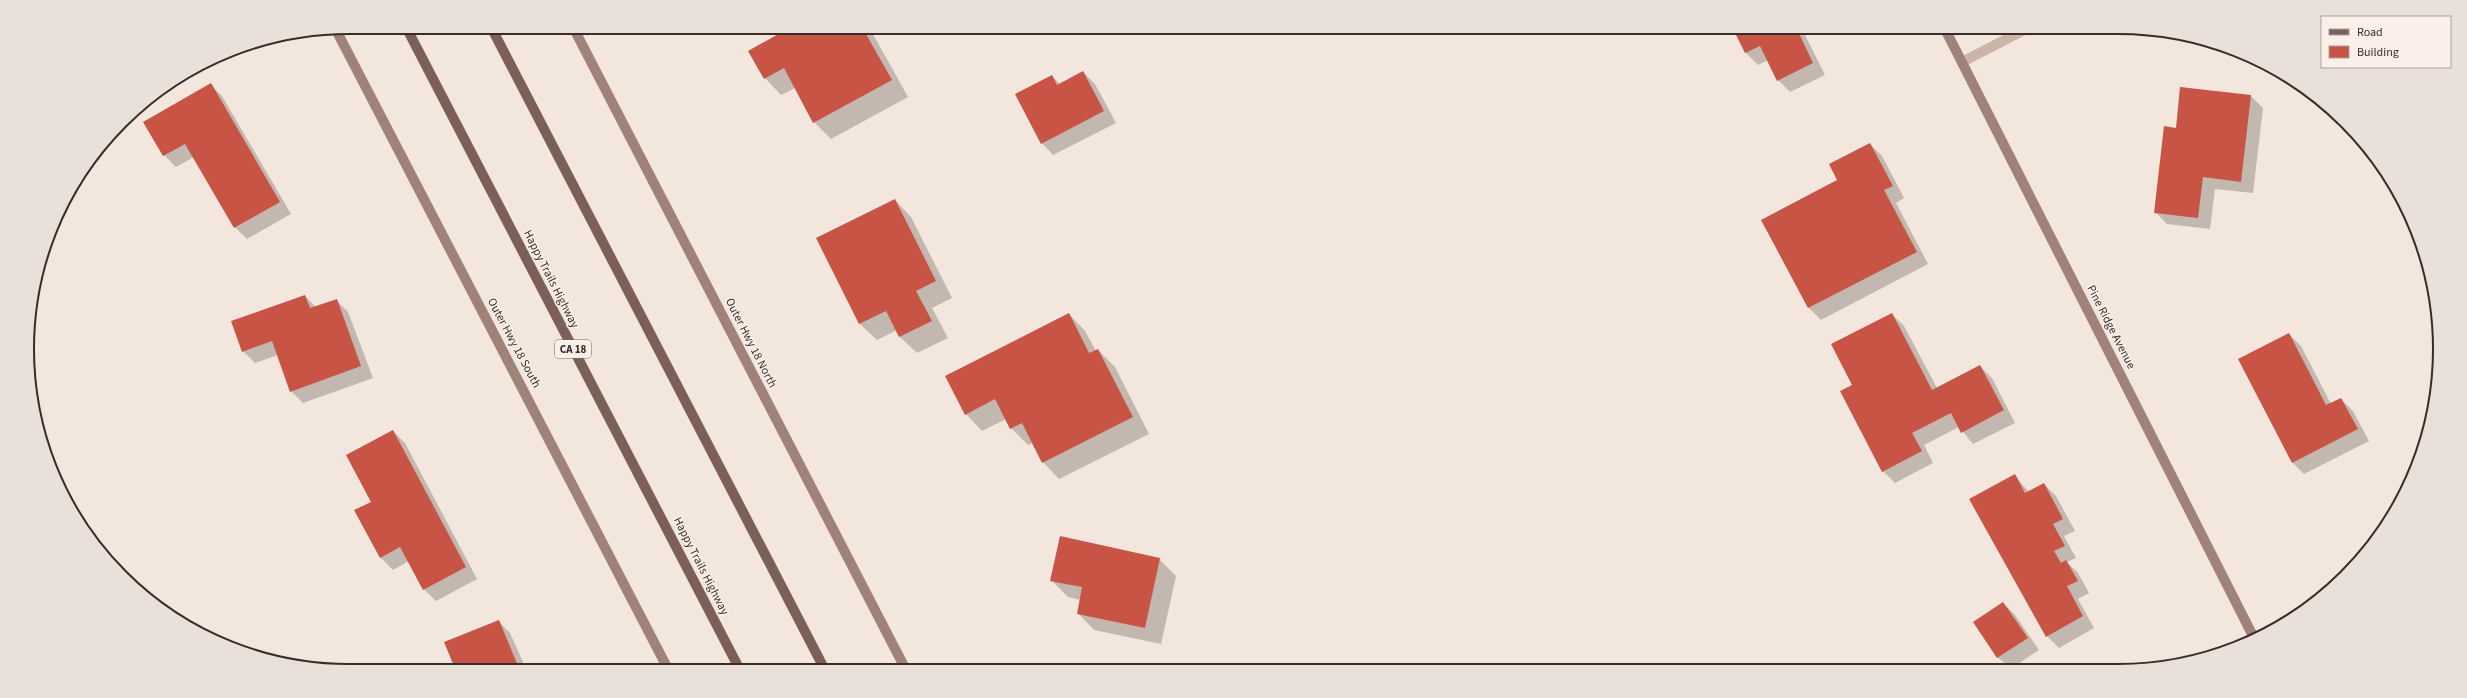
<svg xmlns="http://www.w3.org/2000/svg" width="2467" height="698" viewBox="0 0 2467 698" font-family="'Source Sans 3',sans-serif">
<rect width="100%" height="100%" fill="#f3e6dd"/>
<g fill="#0003">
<polygon points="794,27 869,27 908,97 831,139 814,122 795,88 781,95 765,78"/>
<polygon points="1733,27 1801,27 1825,75 1790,92 1778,80 1768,60 1758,65 1746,53"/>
<polygon points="1083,72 1095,84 1116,123 1053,155 1042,143 1052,76 1060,84"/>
<polygon points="210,84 222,96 291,214 247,239 235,227 194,157 176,167 164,155"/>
<polygon points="2251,96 2263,108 2253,193 2215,189 2210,229 2167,224 2155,212 2177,129"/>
<polygon points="1870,144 1882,156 1904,198 1896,203 1928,264 1821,320 1809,308 1762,220 1839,181"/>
<polygon points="895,200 911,217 952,298 932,308 948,338 917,353 900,337 897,330 877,340 860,324 817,238"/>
<polygon points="305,296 316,307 336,300 348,312 373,378 303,403 291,391 278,355 255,363 243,351"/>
<polygon points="1069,314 1085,331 1096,351 1098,350 1115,367 1149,434 1059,479 1043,462 1033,443 1028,445 1011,428 1006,419 982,431 966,414"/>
<polygon points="1892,314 1904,326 1937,388 1980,366 1992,378 2015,423 1973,444 1959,427 1924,445 1933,463 1895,483 1883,471 1853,385"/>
<polygon points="2289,334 2301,346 2331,404 2341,399 2353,411 2369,441 2304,474 2292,462"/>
<polygon points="393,431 405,443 477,579 436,601 424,589 409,561 393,570 381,558"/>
<polygon points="2014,475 2029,492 2044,484 2056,496 2075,531 2064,536 2076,558 2067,562 2078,573 2089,593 2078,599 2094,628 2059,648 2047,636"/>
<polygon points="1159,559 1176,576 1161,644 1094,630 1078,613 1081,600 1068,597 1051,580"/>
<polygon points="2003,603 2015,615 2039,650 2012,668 1998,658 1974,622"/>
<polygon points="498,621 510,633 527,671 457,671"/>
</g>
<g fill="#c85445">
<polygon points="791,27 862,27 892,80 813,123 784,68 764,79 748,51"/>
<polygon points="1732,27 1796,27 1813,63 1777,81 1760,46 1745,53"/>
<polygon points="1083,71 1104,111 1041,144 1015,94 1052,75 1057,85"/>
<polygon points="211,83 280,202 234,228 185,144 163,156 143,122"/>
<polygon points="2180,87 2251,95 2241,182 2203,177 2198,218 2154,213 2164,126 2176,128"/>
<polygon points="1870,143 1893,186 1884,190 1917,252 1808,308 1761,220 1837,180 1829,164"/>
<polygon points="895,199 936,281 916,291 932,321 899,337 886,311 859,324 816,238"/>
<polygon points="305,295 310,308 337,299 361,366 290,392 272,341 242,352 231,321"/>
<polygon points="1069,313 1089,353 1098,349 1133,417 1042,463 1022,423 1010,429 995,399 965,415 945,376"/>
<polygon points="1892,313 1932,390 1980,365 2004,410 1961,433 1951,413 1912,433 1922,451 1882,472 1840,391 1852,385 1831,344"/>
<polygon points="2289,333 2326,405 2341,398 2358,429 2292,463 2238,359"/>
<polygon points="393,430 466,567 423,590 400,547 380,558 354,510 371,502 346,455"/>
<polygon points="2015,474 2025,493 2044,483 2063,519 2053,524 2065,546 2054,551 2061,563 2066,560 2078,581 2067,586 2083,616 2046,637 1969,499"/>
<polygon points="1060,536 1160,558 1145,628 1077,614 1082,587 1050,581"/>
<polygon points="2003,602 2028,638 1997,658 1973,622"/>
<polygon points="499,620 520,671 456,671 444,642"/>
</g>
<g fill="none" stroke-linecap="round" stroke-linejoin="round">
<polyline stroke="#cbb4a8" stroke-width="10" points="1962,62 2030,27"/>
<g stroke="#9f8279" stroke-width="10">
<polyline points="573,27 906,670"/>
<polyline points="1944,27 2255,640"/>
<polyline points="335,28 669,671"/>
</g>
<g stroke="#7a6059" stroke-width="10">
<polyline points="406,27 740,670"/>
<polyline points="491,27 825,670"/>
</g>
</g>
<g text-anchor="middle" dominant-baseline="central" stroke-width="3" stroke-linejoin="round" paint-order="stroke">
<rect fill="#faf0e9" stroke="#726663" stroke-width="1" x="555" y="340" width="36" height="18" rx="3"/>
<g font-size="11" font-weight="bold" fill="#382b29">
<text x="573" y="349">CA 18</text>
</g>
<g font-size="12" fill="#382b29" stroke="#faf0e9">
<text transform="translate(551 279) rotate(63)">Happy Trails Highway</text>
<text transform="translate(2111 327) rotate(63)">Pine Ridge Avenue</text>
<text transform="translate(514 343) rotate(62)">Outer Hwy 18 South</text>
<text transform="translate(751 343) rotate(63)">Outer Hwy 18 North</text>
<text transform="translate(701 566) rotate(63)">Happy Trails Highway</text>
</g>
</g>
<path d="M0 0H2467V698H0ZM349 34H2118A315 315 0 0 1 2433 349V349A315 315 0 0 1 2118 664H349A315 315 0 0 1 34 349V349A315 315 0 0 1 349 34Z" fill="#eae0da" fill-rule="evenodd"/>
<path fill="none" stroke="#382b29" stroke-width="2" d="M349 34H2118A315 315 0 0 1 2433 349V349A315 315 0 0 1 2118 664H349A315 315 0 0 1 34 349V349A315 315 0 0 1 349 34Z"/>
<rect x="2321" y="16" width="130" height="52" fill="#faf0e9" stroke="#aca19c"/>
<rect x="2329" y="29" width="20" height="6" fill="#7a6059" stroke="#aca19c"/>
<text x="2357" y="36" font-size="12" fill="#382b29">Road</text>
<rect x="2329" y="46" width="20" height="12" fill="#c85445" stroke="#aca19c"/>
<text x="2357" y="56" font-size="12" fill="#382b29">Building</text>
</svg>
